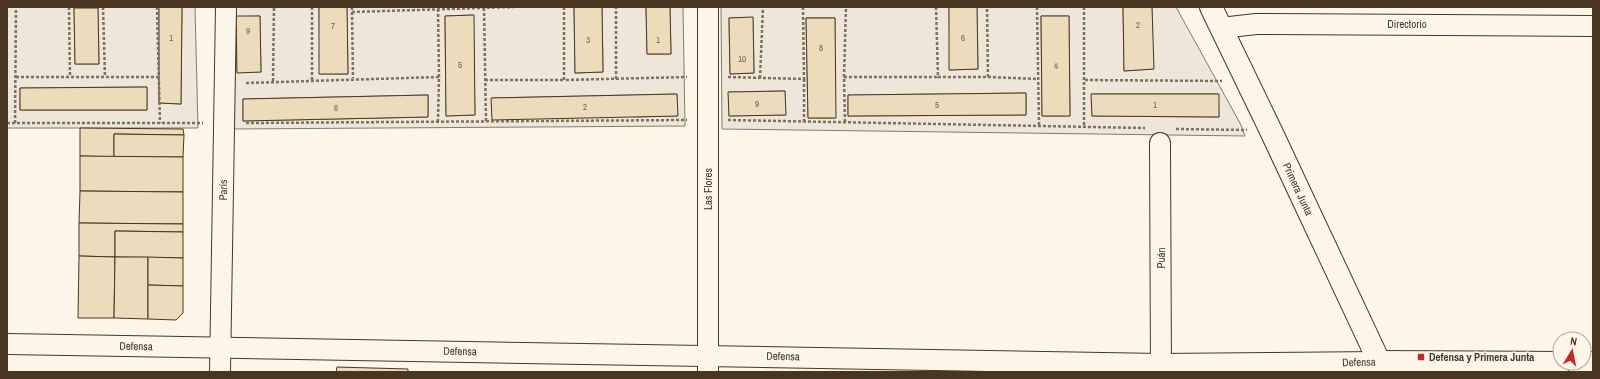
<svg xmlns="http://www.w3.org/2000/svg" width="1600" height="379" viewBox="0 0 1600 379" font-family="'Archivo Narrow',sans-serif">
<rect width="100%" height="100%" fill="#fbf6e9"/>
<g fill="#ede6d9" stroke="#887966" fill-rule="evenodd">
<path d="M 7,7 L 159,7 L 159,103 L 181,104 L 182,7 L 195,7 L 198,128 L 7,128 ZM 74,8 L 98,8 L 99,64 L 75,64 ZM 147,87 L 147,110 L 20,110 L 20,88 Z"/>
<path d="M 231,7 L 319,7 L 320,74 L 348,74 L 347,7 L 574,7 L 575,73 L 603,72 L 602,7 L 646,7 L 647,54 L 671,54 L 670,7 L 683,7 L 685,126 L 230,129 ZM 473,15 L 475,115 L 446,116 L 445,16 ZM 260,16 L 261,72 L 237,72 L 236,17 ZM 677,94 L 677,116 L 636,117 L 492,98 ZM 428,95 L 428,117 L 243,121 L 243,99 Z"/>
<path d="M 721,7 L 949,7 L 950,70 L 978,69 L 977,7 L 1123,7 L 1124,71 L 1153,69 L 1152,7 L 1176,7 L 1241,125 L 1245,136 L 722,129 ZM 1041,16 L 1069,16 L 1070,116 L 1042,116 ZM 729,18 L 753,18 L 754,73 L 730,74 ZM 806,18 L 835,18 L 835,118 L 808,118 ZM 785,91 L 785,115 L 729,116 L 729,92 ZM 1026,93 L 1026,115 L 848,116 L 848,95 ZM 1092,94 L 1218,94 L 1219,117 L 1092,116 Z"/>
</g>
<g fill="#ecdcbc" stroke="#4a3520">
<polygon points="159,7 182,7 181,104 159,103"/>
<polygon points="319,7 347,7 348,74 319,74"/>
<polygon points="574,7 602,7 603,72 575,73"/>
<polygon points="646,7 670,7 671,54 647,54"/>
<polygon points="949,7 977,7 978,69 949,70"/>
<polygon points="1123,7 1152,7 1154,69 1124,71"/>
<polygon points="74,8 98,8 99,64 75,64"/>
<polygon points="474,15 475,115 446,116 445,16"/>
<polygon points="236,16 260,16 261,72 237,73"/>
<polygon points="1041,16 1069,16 1070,116 1042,116"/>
<polygon points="753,17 754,73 730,74 729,18"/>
<polygon points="806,18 835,18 836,118 808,118"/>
<polygon points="147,87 147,110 20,110 20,88"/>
<polygon points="785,91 786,115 729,116 728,92"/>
<polygon points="1026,93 1026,115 848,116 848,95"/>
<polygon points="677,94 678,116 492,120 491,98"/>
<polygon points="1091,94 1219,94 1219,117 1092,116"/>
<polygon points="428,95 428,117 243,121 243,99"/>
<polygon points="80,128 183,129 184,135 114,134 114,157 80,156"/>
<polygon points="114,134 184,135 183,157 114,157"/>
<polygon points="80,156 183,157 183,192 80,191"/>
<polygon points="80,191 183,192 183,224 79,223"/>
<polygon points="79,223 183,224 183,232 115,231 115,257 79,256"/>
<polygon points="115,231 183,232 183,258 115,257"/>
<polygon points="79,256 115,257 114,318 78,318"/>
<polygon points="115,257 148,257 148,319 114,318"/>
<polygon points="148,257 183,258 183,286 148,285"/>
<polygon points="148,285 183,286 183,313 176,320 148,319"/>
<polygon points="337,367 408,369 408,372 336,372"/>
</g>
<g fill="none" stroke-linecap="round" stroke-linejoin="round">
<defs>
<g id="minor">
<polyline points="1221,28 1256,24 1593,26"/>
<polyline points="1160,143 1161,372"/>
<polyline points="7,344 1161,364 1379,362"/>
<polyline points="220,372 226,7"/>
<polyline points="708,372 708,7"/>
</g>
<g id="tertiary">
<polyline points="1211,7 1271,131 1384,372"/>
<polyline points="1379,362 1560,363"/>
<polyline points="1577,363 1593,363"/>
</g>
</defs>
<use href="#minor" stroke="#4a3520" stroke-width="22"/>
<use href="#tertiary" stroke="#4a3520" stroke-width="24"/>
<g stroke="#7f6f5c" stroke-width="2.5" stroke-dasharray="3 2" stroke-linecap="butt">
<polyline points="69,7 70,77"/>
<polyline points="103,7 105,77"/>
<polyline points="157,7 160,123"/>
<polyline points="352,7 352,12 514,7"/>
<polyline points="564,7 564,80 687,77"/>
<polyline points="936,7 938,77 988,77 987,7"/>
<polyline points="1037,7 1039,126"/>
<polyline points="1084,7 1084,127"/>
<polyline points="484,8 486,121"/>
<polyline points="438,9 439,77"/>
<polyline points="352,12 353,78"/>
<polyline points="16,77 158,77"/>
<polyline points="728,77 804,79 803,7"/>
<polyline points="844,77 846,7"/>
<polyline points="988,77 1038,79"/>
<polyline points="760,78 763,7"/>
<polyline points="616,79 616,7"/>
<polyline points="804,79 804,122"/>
<polyline points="312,80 312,7"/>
<polyline points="485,80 564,80"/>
<polyline points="1085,80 1222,81"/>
<polyline points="273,81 274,7"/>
<polyline points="246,83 439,77 438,121"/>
<polyline points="728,120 1145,128"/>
<polyline points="845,122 844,77 938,77"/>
<polyline points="7,123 203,123"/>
<polyline points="15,123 16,7"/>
<polyline points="246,123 687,120"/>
<polyline points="1176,129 1247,130"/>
</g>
<use href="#minor" stroke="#fbf6e9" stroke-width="20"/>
<use href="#tertiary" stroke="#fbf6e9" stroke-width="22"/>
</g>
<rect fill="#c62828" stroke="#fbf6e9" stroke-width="1.5" x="1417" y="353" width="8" height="8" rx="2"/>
<g text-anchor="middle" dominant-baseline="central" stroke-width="3" stroke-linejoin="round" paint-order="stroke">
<g font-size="9" fill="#725f47">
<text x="1138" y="25">2</text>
<text x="333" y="26">7</text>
<text x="248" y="31">9</text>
<text x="171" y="38">1</text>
<text x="963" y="38">6</text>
<text x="588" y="40">3</text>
<text x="658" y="40">1</text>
<text x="821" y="48">8</text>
<text x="742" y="59">10</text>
<text x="460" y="65">5</text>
<text x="1056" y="66">4</text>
<text x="757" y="104">9</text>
<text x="937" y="105">5</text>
<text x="1155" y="105">1</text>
<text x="585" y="107">2</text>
<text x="336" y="108">6</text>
</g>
<g font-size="11" fill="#4a3520" stroke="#fbf6e9">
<text x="1407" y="24">Directorio</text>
<text transform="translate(708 189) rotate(-90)">Las Flores</text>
<text transform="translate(1298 189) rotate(65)">Primera Junta</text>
<text transform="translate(223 190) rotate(-89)">París</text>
<text transform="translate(1161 258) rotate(-90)">Puán</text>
<text transform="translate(136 346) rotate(1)">Defensa</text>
<text transform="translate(460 351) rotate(1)">Defensa</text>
<text transform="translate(783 356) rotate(1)">Defensa</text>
<text transform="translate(1359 362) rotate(-1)">Defensa</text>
</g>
<g font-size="11" font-weight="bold" fill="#4a3520" stroke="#fbf6e9" text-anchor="start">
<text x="1429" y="357">Defensa y Primera Junta</text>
</g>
</g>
<rect width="1600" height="379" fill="none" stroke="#4a3520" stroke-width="16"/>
<g transform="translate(1572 351) rotate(10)"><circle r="19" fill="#fbf6e9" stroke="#b4a999"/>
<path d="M0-3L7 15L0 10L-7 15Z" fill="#c62828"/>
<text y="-6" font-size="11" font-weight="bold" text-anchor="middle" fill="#4a3520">N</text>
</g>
</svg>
